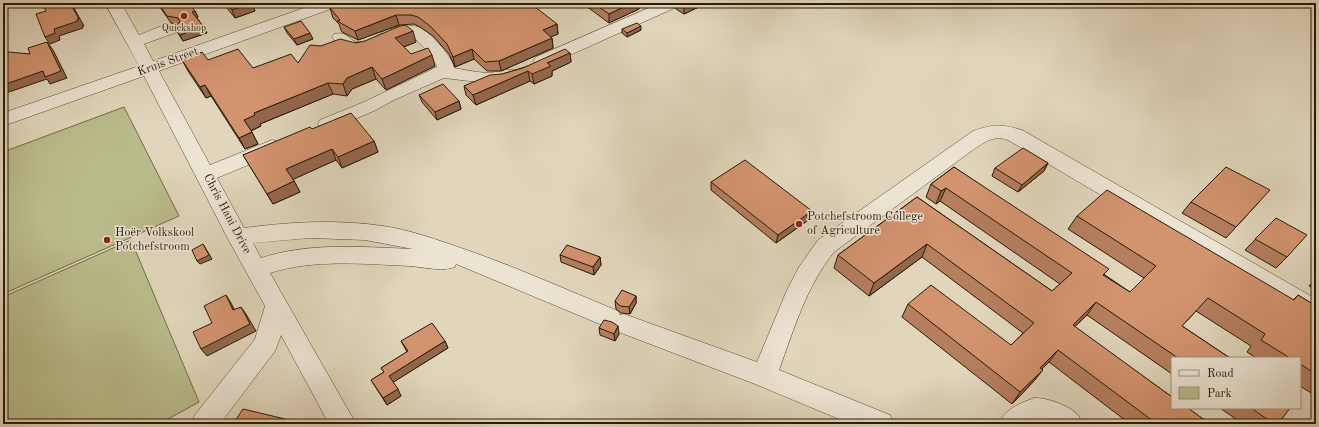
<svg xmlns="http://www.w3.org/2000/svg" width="1319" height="427" viewBox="0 0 1319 427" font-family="'Old Standard TT',serif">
<rect width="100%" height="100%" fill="#e1d6bc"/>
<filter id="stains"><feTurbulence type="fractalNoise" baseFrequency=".005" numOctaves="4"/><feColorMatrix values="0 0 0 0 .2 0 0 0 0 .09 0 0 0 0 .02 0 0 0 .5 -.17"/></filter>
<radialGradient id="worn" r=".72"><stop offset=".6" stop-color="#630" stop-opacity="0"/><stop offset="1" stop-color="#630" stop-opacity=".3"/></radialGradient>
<g fill="#babc8c" stroke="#726b49">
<polygon points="124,107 179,216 3,294 3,152"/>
<polygon points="131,240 199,402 159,424 3,424 3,297"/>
</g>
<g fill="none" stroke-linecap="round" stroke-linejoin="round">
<defs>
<g id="minor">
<path d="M 105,3 L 121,3 L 139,35 C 151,31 167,21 180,25 L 182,28 L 180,31 L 144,44 L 153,61 L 318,3 L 341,3 L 339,6 L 159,71 L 210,165 L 272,140 L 279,142 L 282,147 L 279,152 L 217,178 L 244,228 C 290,222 336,219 383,226 C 411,230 437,240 464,249 C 516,267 567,290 618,311 L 620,315 L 624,314 L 757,362 L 787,290 L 799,267 L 818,240 L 973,131 C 994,124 1000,124 1022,130 L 1316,299 L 1316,321 L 1308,318 L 1008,140 C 993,134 982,144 970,152 L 834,252 C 806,287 794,329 779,370 L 890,415 L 894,424 L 851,424 L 755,384 L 616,331 L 613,327 L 610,328 L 602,325 L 456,264 L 455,267 C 441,272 424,267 410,266 C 365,264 313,259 270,273 L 356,424 L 329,424 L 281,335 L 275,351 L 220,424 L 191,424 L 195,415 L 255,339 L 265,306 L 227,237 L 144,76 L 3,126 L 3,113 L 139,66 ZM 310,238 L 365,240 L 413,249 C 362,247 310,242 261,258 L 253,243 Z"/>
<polygon points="660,3 681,3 679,6 548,65 542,66 536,65 533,61 536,57"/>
<path d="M 407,25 C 412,26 418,26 422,29 C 432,34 453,58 454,68 C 465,70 476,72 486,73 C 497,73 507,68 517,70 L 520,74 L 517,78 L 509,81 L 486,83 L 444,78 L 394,100 L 376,110 L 334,128 L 327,130 L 320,128 L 318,124 L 320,120 L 364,102 L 437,67 C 435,58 418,40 410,35 C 393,32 376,58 352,51 C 343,49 337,44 332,37 L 334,34 C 349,30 348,42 359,42 C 369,42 378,35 385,31 C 392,28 399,26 407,25 Z"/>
<path d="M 1034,398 C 1046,397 1070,406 1078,415 C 1080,417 1081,422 1082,424 L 1046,424 L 1040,422 L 1033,424 L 999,424 C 1006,408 1019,404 1034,398 Z"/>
</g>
</defs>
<use href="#minor" stroke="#574934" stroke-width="1"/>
<use href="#minor" fill="#ece4d3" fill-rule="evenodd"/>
</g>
<g fill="#b57e5f" stroke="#291a06">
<polygon points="156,3 195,11 198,17 197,18 203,26 207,33 183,41 174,27 178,24 171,23 160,7 159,8"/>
<polygon points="223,3 263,3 253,7 255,11 235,18"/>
<polygon points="582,3 639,3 639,9 609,23"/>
<polygon points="676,3 707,3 684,14 676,9"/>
<polygon points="330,8 557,24 558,34 550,37 552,38 553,48 501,71 487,71 474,59 455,67 449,54 433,36 420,27 414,24 399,25 358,40 342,32 341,30 339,24 333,18"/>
<polygon points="284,27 313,39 297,45 287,33"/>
<polygon points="622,29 641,30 627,37 622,33"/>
<polygon points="416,42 404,47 411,54 435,66 386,90 376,79 352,89 347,96 333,94 260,124 261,126 251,131 258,144 245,149 211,96 206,98 188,71 182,60 208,60 253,68 298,63 321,46 356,43"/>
<polygon points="570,53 571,62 552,71 552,76 534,84 530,81 476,105 466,95 464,86"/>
<polygon points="419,95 459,101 461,109 437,120 422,102"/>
<polygon points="312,129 374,141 378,152 342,168 336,160 293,179 300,192 273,204 243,155"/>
<polygon points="1048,163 1044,171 1018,192 992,176 995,168"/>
<polygon points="954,167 1105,275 1130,292 1144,278 1068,229 1077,216 1293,300 1298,295 1316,306 1316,396 1300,386 1300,358 1256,358 1247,352 1251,346 1196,311 1182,326 1230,358 1172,358 1172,374 1087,315 1074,327 1210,424 1130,424 1049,362 1042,369 1034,381 1012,404 902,317 908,304 1011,345 1023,333 922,257 869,296 834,268 838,255 917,197 1052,291 1060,284 940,201 936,204 926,197 931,184"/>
<polygon points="711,182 810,219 776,243 711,190"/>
<polygon points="1260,201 1226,238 1182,213 1191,202"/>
<polygon points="1276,218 1287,257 1276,268 1245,250"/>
<polygon points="560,255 600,257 601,265 594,275 561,262"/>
<polygon points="1316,278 1316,290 1309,286"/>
<polygon points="636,296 636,303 630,314 621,313 616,309 615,301"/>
<polygon points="599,328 619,334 615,341 600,335"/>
<polygon points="401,341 445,341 448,348 393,382 401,396 387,405 371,380 384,372 381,368 407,352"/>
<polygon points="1220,408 1290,408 1278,424 1243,424"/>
</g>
<g fill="#93674e" stroke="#291a06">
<polygon points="3,3 24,3 3,9"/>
<polygon points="70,3 87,3 74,8 84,26 82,26 83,28 59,36 60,40 50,44 45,37 54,29 77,19"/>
<polygon points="156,3 158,3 160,7 159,8"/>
<polygon points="250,3 263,3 253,7 255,11 235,18 232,10"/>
<polygon points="632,3 639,3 639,9 609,23 609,14"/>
<polygon points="687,3 707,3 684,14 684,5"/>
<polygon points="195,11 198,17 196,18 192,12"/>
<polygon points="396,15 399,25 358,40 355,31"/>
<polygon points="557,24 558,34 544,40 543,30"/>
<polygon points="203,26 207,33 183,41 180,35"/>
<polygon points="641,26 641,30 627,37 627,33"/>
<polygon points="413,31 416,42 398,49 395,38"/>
<polygon points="310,33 313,39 297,45 294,39"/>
<polygon points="552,38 553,48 501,71 499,61"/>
<polygon points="47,42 53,50 67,78 50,84 47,79 3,94 3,85"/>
<polygon points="472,49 474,59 455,67 453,57"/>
<polygon points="570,53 571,62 552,71 552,76 534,84 532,74 547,63"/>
<polygon points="432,55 435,66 386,90 382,79"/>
<polygon points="372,67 376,79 352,89 347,96 343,84 347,78"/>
<polygon points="528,71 530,81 476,105 473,95"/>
<polygon points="328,83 333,94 260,124 261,126 250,131 244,120 254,113"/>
<polygon points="205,85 211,96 206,98 200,87"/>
<polygon points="459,101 461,109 437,120 435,112"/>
<polygon points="252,132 258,144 245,149 239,138"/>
<polygon points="374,141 378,152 342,168 338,157"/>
<polygon points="332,149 336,160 292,180 286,169"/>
<polygon points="1048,163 1044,171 1018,192 1022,185"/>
<polygon points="294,181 300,192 273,204 267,194"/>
<polygon points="946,188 940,201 936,204 941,191"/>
<polygon points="812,211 810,219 776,243 778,235"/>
<polygon points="203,244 212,259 200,264 197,261"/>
<polygon points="927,244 922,257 869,296 874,283"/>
<polygon points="600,257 601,265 594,275 593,267"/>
<polygon points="226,295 231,303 239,318 233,310"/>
<polygon points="636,296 636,303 630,314 629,307"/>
<polygon points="1096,302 1087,315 1063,338 1073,325"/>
<polygon points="241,307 246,314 256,331 207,356 201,349"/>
<polygon points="618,326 619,334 615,341 614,334"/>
<polygon points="445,341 448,348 392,383 389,376"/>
<polygon points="1058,350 1049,362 1031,380 1040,368"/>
<polygon points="1043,370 1034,381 1012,404 1020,392"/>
<polygon points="398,389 401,396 387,405 383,398"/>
<polygon points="285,419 288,424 282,424"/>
</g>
<g fill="#d2936f" stroke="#291a06">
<polygon points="42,3 70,3 79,19 77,19 78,21 54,29 55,33 45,37 36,14 46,11"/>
<polygon points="158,3 189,3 195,11 192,12 203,26 180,35 174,27 180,22 178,18 167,16"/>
<polygon points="226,3 251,3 232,10"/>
<polygon points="345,3 530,3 557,24 543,30 552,38 499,61 485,62 472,49 453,57 447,44 430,26 418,17 411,15 396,15 355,31 339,22 337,21 340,20 330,8"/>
<polygon points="593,3 632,3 609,14"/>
<polygon points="301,21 310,33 294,39 284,27"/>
<polygon points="637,23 641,26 627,33 622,29"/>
<polygon points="406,25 413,31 395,38 411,54 428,48 432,55 382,79 372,67 347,78 343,84 328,83 254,113 255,115 244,120 252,132 239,138 205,85 200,87 182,60 202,52 208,60 238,49 253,68 291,54 298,63 310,45 321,46 340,39 356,43 365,41 400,26"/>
<polygon points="47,42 61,71 45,77 43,71 3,85 3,57 9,52 30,54 28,48"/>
<polygon points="565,49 570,53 547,63 551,66 532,74 528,71 473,95 464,86 490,75 502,74 523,68"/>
<polygon points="443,84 459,101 435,112 419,95"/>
<polygon points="351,113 374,141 338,157 332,149 286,169 294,181 267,194 243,155 310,127 312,129"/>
<polygon points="1023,148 1048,163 1022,185 995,168"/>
<polygon points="745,160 812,211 778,235 711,182"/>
<polygon points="954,167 1109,269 1103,275 1130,292 1156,266 1077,216 1107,190 1294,300 1298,295 1316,306 1316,374 1300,364 1300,358 1290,358 1261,340 1265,334 1208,298 1182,326 1230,358 1178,358 1096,302 1073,325 1172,397 1172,408 1188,408 1210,424 1157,424 1058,350 1040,368 1043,370 1020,392 908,304 931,285 1011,345 1034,323 927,244 874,283 838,255 917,197 1052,291 1072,273 946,188 941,191 931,184"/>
<polygon points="1226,167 1270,190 1236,227 1191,202"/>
<polygon points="1276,218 1307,235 1287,257 1255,239"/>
<polygon points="203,244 209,255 197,261 192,250"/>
<polygon points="567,245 600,257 593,267 560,255"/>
<polygon points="622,290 636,296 629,307 620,306 615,301"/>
<polygon points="226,295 233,310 241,307 250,324 201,349 193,332 212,323 204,306"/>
<polygon points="604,320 612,322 618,326 614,334 599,328"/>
<polygon points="432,323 445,341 389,376 398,389 383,398 371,380 384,372 381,368 408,351 401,341"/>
<polygon points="1251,408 1290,408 1278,424 1274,424"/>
<polygon points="243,409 285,419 282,424 233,424"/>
</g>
<g fill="#8f2418" stroke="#ece4d3" stroke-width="1.5">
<circle cx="184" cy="16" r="4"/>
<circle cx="799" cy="224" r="4"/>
<circle cx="107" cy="240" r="4"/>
</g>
<g text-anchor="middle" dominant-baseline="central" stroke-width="3" stroke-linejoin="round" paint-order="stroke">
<g font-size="10" fill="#291a06" stroke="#ece4d3">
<text x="184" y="28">Quickshop</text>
</g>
<g font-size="12" fill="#291a06" stroke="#ece4d3">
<text transform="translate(168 62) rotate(-20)">Kruis Street</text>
<text transform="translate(227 214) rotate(62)">Chris Hani Drive</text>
</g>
<g font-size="12" fill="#291a06" stroke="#ece4d3" text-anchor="start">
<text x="807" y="217">Potchefstroom College<tspan x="807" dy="14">of Agriculture</tspan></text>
<text x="115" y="233">Hoër Volkskool<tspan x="115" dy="14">Potchefstroom</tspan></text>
</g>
</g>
<rect width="1319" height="427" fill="none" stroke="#e1d6bc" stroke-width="16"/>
<rect x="4" y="4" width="1311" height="419" fill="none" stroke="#291a06" stroke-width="2"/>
<rect x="8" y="8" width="1303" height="411" fill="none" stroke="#291a06"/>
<rect x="1171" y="357" width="130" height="52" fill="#ece4d3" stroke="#9e9381"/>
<rect x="1179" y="370" width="20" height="6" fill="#ece4d3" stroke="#9e9381"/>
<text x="1207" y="377" font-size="12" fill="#291a06">Road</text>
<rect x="1179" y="387" width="20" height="12" fill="#babc8c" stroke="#9e9381"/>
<text x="1207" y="397" font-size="12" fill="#291a06">Park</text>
<rect width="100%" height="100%" filter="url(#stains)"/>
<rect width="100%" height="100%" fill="url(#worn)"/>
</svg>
